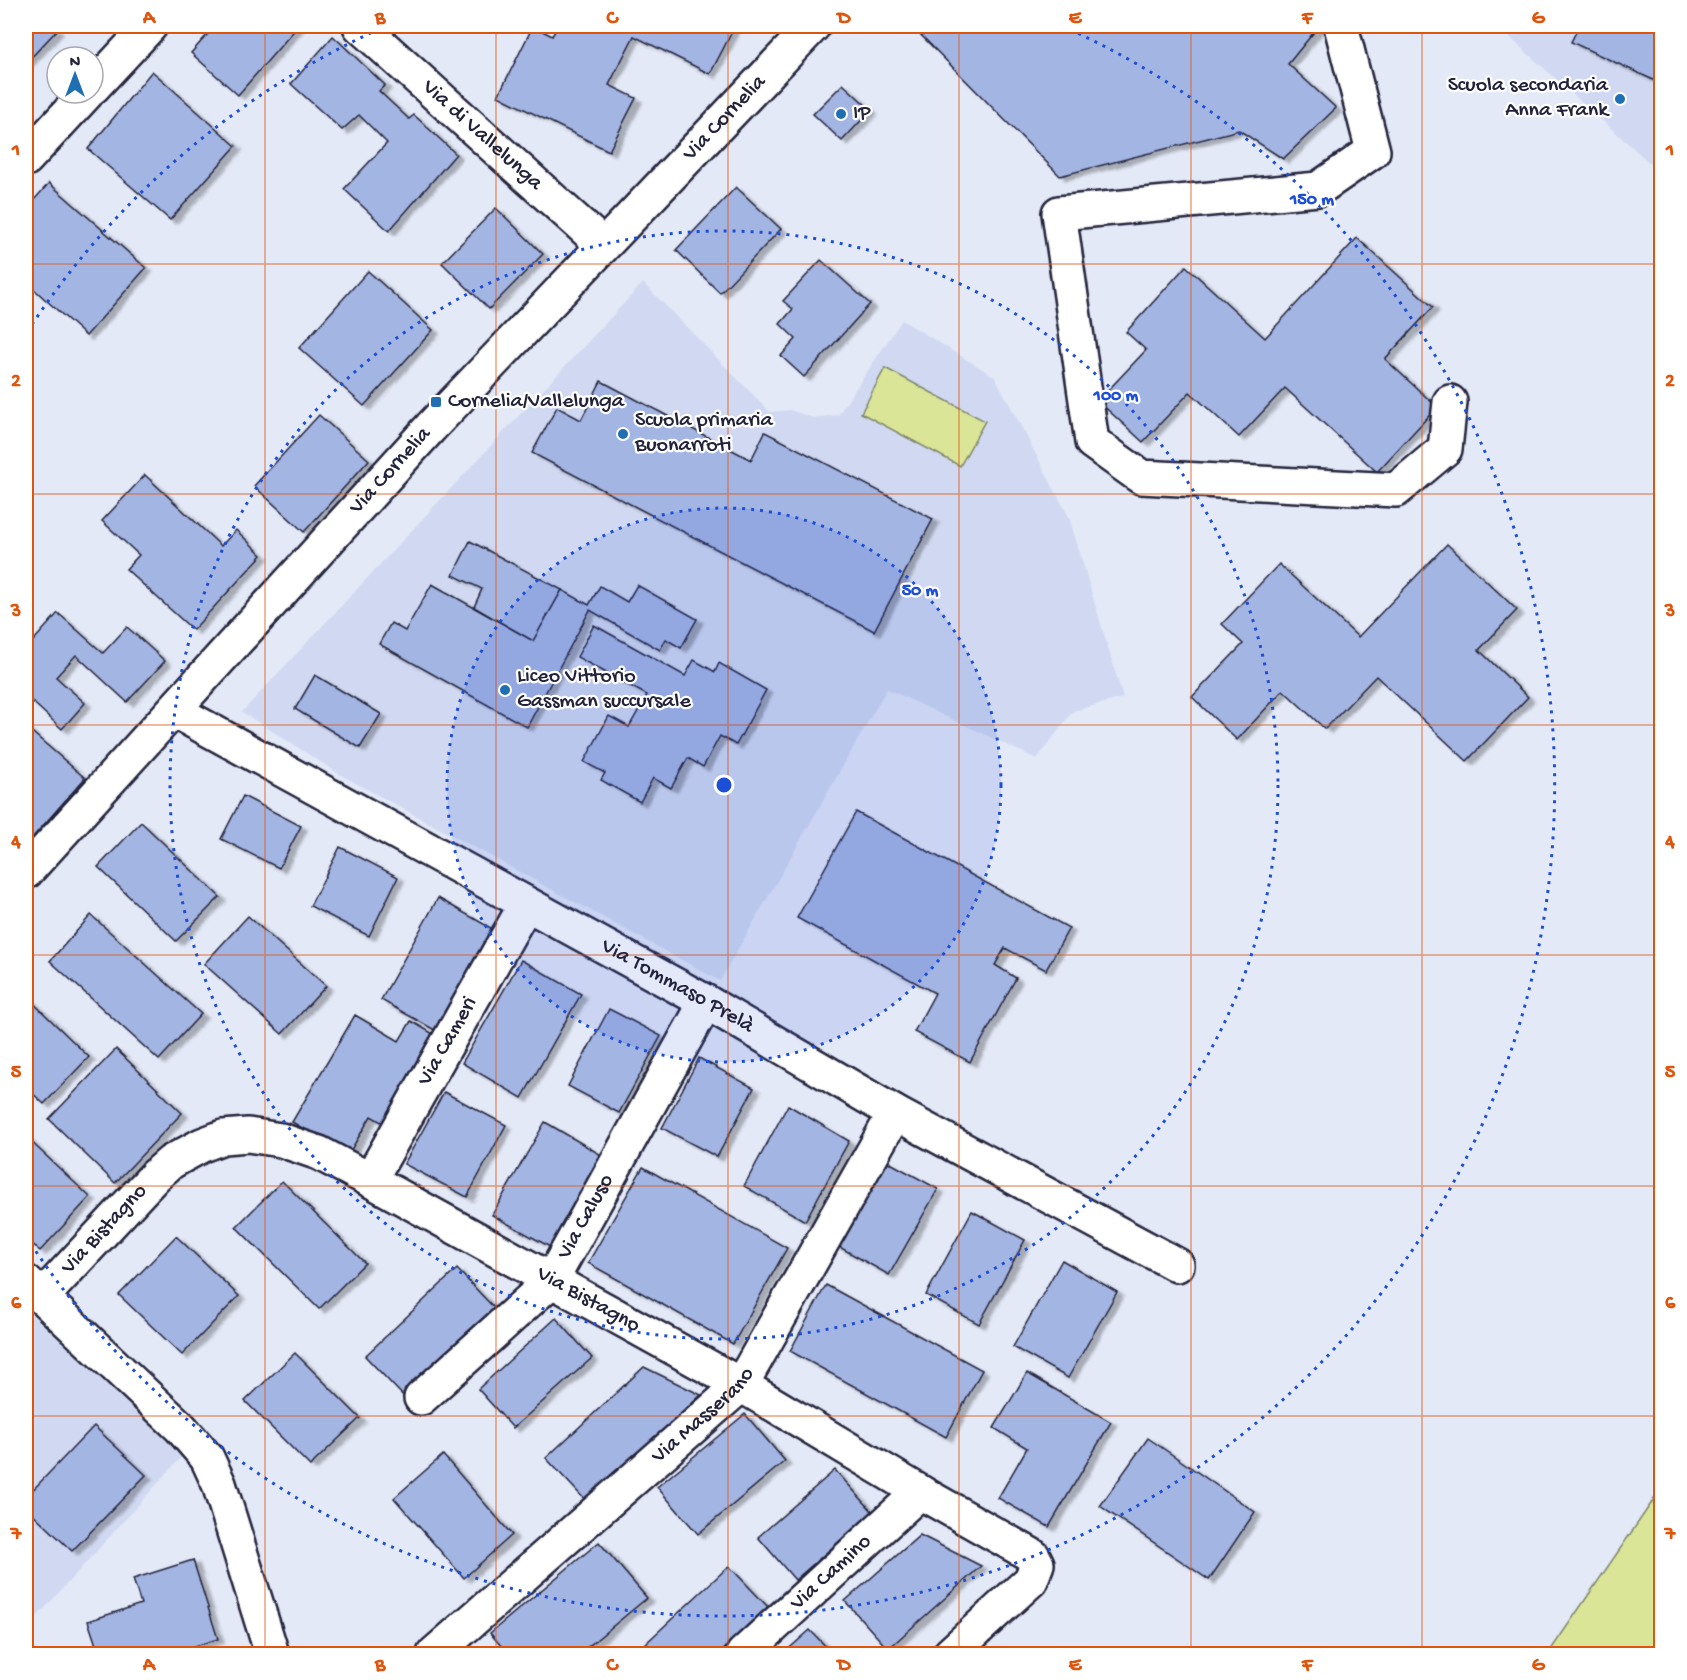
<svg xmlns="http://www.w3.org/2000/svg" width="1687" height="1680" viewBox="0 0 1687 1680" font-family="'Gochi Hand',sans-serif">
<defs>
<filter id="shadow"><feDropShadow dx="6" dy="4" stdDeviation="1.5" flood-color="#0004"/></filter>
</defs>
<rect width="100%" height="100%" fill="#e3e9f7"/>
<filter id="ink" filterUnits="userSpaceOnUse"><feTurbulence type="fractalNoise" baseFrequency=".0167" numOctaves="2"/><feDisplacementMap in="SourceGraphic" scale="12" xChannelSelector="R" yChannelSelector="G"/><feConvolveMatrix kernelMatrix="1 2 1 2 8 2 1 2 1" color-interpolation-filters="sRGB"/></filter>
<g filter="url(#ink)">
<g fill="#d0d9f1">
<polygon points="1497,26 1661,26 1661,173"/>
<polygon points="643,283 770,412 790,410 813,418 838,415 902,320 995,377 1069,517 1123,698 1073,711 1037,759 887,689 720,981 341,775 242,712"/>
<polygon points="26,1310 186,1452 26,1629"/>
</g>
<g fill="#dae598" stroke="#7e846a" stroke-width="1.5">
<polygon points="885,368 985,421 960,466 861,413"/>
<polygon points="1661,1489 1661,1654 1548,1654"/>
</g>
<g fill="#a3b5e3" stroke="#22223b" stroke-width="1.5" filter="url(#shadow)">
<polygon points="26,26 52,26 57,30 26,63"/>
<polygon points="215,26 298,26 238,95 191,53"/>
<polygon points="533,26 552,36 558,26 735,26 710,74 634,36 609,85 636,98 609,151 498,96"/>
<polygon points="919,26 1319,26 1288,64 1336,108 1283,159 1239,130 1060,176 915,29"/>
<polygon points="1579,26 1662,26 1662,84 1571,42"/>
<polygon points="333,36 385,85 379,91 409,119 414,115 456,154 389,231 344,189 387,143 359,115 342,130 291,84"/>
<polygon points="152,71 236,146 170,220 88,149"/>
<polygon points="843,84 871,110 842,141 813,114"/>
<polygon points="49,183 146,268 86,336 26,282 26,209"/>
<polygon points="736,187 781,229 720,293 676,250"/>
<polygon points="496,208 543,254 489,309 442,263"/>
<polygon points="1357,238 1433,307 1385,359 1437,407 1377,472 1285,388 1239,437 1190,392 1143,442 1098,401 1146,350 1126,332 1186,266 1265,338"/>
<polygon points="821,260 870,304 804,377 781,356 796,339 780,324 793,309 783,301"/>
<polygon points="368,271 433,330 364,406 299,348"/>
<polygon points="601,381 751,460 765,432 933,519 874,631 532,453 557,407 581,420"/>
<polygon points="319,415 369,460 304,532 254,486"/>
<polygon points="145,475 221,546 236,530 262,555 193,630 126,569 139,555 102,521"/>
<polygon points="470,541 562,590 533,641 474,607 482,589 453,575"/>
<polygon points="1447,544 1517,610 1479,650 1528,697 1467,761 1376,676 1325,729 1283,690 1237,740 1192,697 1243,644 1222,624 1279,564 1358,637"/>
<polygon points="432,584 533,641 562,590 589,605 600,586 627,602 637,585 697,619 681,648 666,639 660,650 590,610 527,727 379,644 391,623 405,631"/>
<polygon points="58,613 103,653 127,627 165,661 127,702 76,655 56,677 85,703 62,729 26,696 26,649"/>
<polygon points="594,625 685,676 694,660 715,672 719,663 766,690 736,745 720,736 703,767 688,758 671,788 653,778 640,802 601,780 605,773 584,762 609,716 629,727 647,695 577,657"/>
<polygon points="315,675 381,714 360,748 295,709"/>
<polygon points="26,727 85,778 26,845"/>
<polygon points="243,796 301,826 279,868 221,839"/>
<polygon points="856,812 1069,928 1046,970 1005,948 995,965 1016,978 970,1062 914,1032 935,993 797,918"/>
<polygon points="141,822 220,897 176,941 98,867"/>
<polygon points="340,847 398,877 369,936 310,906"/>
<polygon points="438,898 496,931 440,1033 381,1000"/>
<polygon points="91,915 201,1014 159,1060 50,961"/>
<polygon points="248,916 326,986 282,1034 204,964"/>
<polygon points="521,960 581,994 522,1098 462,1063"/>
<polygon points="26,996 89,1057 44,1104 26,1087"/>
<polygon points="609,1009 661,1036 619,1113 568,1086"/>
<polygon points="355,1015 399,1041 411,1021 442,1039 390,1127 371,1116 348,1155 292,1122"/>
<polygon points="116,1049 182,1113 115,1183 49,1119"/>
<polygon points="699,1058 754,1088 717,1157 662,1128"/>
<polygon points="444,1092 506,1125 467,1197 404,1164"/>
<polygon points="788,1105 849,1141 805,1221 744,1186"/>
<polygon points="545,1122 603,1156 550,1247 492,1215"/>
<polygon points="26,1137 90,1197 40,1251 26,1238"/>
<polygon points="883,1159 938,1189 889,1275 834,1244"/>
<polygon points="643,1167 787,1248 733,1344 588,1263"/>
<polygon points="282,1181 365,1263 319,1309 236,1227"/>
<polygon points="972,1211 1025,1240 979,1324 926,1295"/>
<polygon points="176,1236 239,1296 182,1355 119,1295"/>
<polygon points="1062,1260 1117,1292 1068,1378 1013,1347"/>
<polygon points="457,1269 499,1313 407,1400 365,1356"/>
<polygon points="826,1285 982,1370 946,1437 790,1351"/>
<polygon points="556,1318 592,1358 513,1428 478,1389"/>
<polygon points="295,1353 360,1418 310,1466 245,1401"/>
<polygon points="644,1367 701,1395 587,1502 546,1458"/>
<polygon points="1027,1373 1111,1422 1049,1527 998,1498 1027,1448 994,1428"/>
<polygon points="745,1414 785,1461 698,1534 657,1487"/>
<polygon points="94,1426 146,1475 72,1551 26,1507 26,1497"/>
<polygon points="1148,1438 1255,1512 1209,1580 1100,1506"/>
<polygon points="443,1455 512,1535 464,1578 394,1498"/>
<polygon points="835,1470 873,1512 795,1580 758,1537"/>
<polygon points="920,1535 981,1566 888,1649 845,1601"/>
<polygon points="599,1542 647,1598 579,1654 508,1654 490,1633"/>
<polygon points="193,1560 218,1639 168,1654 99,1654 88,1621 141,1604 133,1579"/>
<polygon points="729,1566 769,1608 719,1654 654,1654 645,1644"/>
<polygon points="810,1630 833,1654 783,1654"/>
</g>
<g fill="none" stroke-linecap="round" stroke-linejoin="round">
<defs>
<g id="minor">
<path id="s1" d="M 360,26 L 603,245"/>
<polyline points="1341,26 1373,151 1318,189 1059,213 1092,442 1141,477 1396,490 1445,449 1450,402"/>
<polyline points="93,87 150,26"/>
<polyline points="26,159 87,93"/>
<path id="s2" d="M 175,711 L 706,1002 L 895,1113 L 1177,1265"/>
<path id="s3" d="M 26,872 L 431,427 L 813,26"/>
<path id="s4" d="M 370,1180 L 526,904"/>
<polyline points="26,1282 181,1428 207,1458 219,1484 272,1654"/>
<path id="s5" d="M 42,1297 L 155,1176 L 171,1162 L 202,1145 L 223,1137 L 248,1135 L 281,1140 L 319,1153 L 370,1180 L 741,1385 L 920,1492 L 1033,1556 L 1037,1564 L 1031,1580 L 950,1654"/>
<path id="s6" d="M 421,1398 L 551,1281 L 706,1002"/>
<path id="s7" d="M 434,1654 L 741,1385 L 895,1113"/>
<path id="s8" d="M 743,1654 L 920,1492"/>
</g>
</defs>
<use href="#minor" stroke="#22223b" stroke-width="38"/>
<use href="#minor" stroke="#fff" stroke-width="33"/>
</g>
</g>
<path fill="none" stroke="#de560e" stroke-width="1.5" stroke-opacity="0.55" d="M 265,26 L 265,1654M 496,26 L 496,1654M 728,26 L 728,1654M 959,26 L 959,1654M 1191,26 L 1191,1654M 1422,26 L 1422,1654M 26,264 L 1662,264M 26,494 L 1662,494M 26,725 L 1662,725M 26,955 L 1662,955M 26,1186 L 1662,1186M 26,1416 L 1662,1416"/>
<circle cx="724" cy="785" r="277" fill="#1d4ed8" fill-opacity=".12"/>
<g fill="none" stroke="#1d4ed8" stroke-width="3" stroke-dasharray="3 6">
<circle cx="724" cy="785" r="277"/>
<circle cx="724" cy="785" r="554"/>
<path d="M27 332A831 831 0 0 1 386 26M1062 26A831 831 0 1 1 27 1238"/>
</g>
<g fill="#1f6fb2" stroke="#fff" stroke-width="2">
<circle cx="1620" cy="99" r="6"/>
<circle cx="841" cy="114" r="6"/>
<rect x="430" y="396" width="12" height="12" rx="3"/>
<circle cx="623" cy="434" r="6"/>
<circle cx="505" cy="690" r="6"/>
</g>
<g text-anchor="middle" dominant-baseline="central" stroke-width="4.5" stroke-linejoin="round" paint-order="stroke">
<g font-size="22" fill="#22223b" stroke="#fff" text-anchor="start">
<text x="1608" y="86" text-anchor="end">Scuola secondaria<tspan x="1608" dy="25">Anna Frank</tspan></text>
<text x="853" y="114">IP</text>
<text x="448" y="402">Cornelia/Vallelunga</text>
<text x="635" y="421">Scuola primaria<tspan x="635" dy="25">Buonarroti</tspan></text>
<text x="517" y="677">Liceo Vittorio<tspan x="517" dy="25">Gassman succursale</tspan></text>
</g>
<g font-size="22" fill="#22223b" stroke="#fff">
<text stroke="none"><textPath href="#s3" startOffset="1028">Via Cornelia</textPath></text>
<text stroke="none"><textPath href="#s1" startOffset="164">Via di Vallelunga</textPath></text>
<text stroke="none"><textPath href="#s3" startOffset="542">Via Cornelia</textPath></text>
<text stroke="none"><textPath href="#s2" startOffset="573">Via Tommaso Prelà</textPath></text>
<text stroke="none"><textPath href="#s4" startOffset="159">Via Cameri</textPath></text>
<text stroke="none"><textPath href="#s6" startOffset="248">Via Caluso</textPath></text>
<text stroke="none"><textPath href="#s5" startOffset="92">Via Bistagno</textPath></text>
<text stroke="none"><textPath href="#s5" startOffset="650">Via Bistagno</textPath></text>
<text stroke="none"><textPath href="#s7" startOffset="360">Via Masserano</textPath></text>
<text stroke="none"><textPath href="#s8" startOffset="120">Via Camino</textPath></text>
</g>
</g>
<circle cx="724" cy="785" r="9" fill="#1d4ed8" stroke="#fff" stroke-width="3"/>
<g font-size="18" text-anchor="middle" font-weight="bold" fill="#1d4ed8" stroke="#fff" stroke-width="4.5" stroke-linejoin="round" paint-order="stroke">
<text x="1312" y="204">150 m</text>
<text x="1116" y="400">100 m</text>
<text x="920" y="595">50 m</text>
</g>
<rect width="1687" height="1680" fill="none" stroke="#fff" stroke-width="66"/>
<g transform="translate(75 75)"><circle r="28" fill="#ffffff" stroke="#a7a7b1" stroke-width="1.5"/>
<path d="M0-4.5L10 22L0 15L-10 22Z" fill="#1f6fb2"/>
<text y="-9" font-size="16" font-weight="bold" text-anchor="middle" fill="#22223b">N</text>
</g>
<rect x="33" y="33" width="1621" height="1614" fill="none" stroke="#de560e" stroke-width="2"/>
<g font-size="20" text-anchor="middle" font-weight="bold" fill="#de560e">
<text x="149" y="23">A</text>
<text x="380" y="23">B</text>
<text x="612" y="23">C</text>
<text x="844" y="23">D</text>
<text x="1075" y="23">E</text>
<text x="1307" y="23">F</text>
<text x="1538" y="23">G</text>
<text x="16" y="155">1</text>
<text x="1670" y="155">1</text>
<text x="16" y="386">2</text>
<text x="1670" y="386">2</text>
<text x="16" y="616">3</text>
<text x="1670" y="616">3</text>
<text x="16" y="847">4</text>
<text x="1670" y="847">4</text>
<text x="16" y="1077">5</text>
<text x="1670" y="1077">5</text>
<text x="16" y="1308">6</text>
<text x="1670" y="1308">6</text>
<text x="16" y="1539">7</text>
<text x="1670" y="1539">7</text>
<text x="149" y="1670">A</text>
<text x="380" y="1670">B</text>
<text x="612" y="1670">C</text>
<text x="844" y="1670">D</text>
<text x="1075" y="1670">E</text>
<text x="1307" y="1670">F</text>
<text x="1538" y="1670">G</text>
</g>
</svg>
